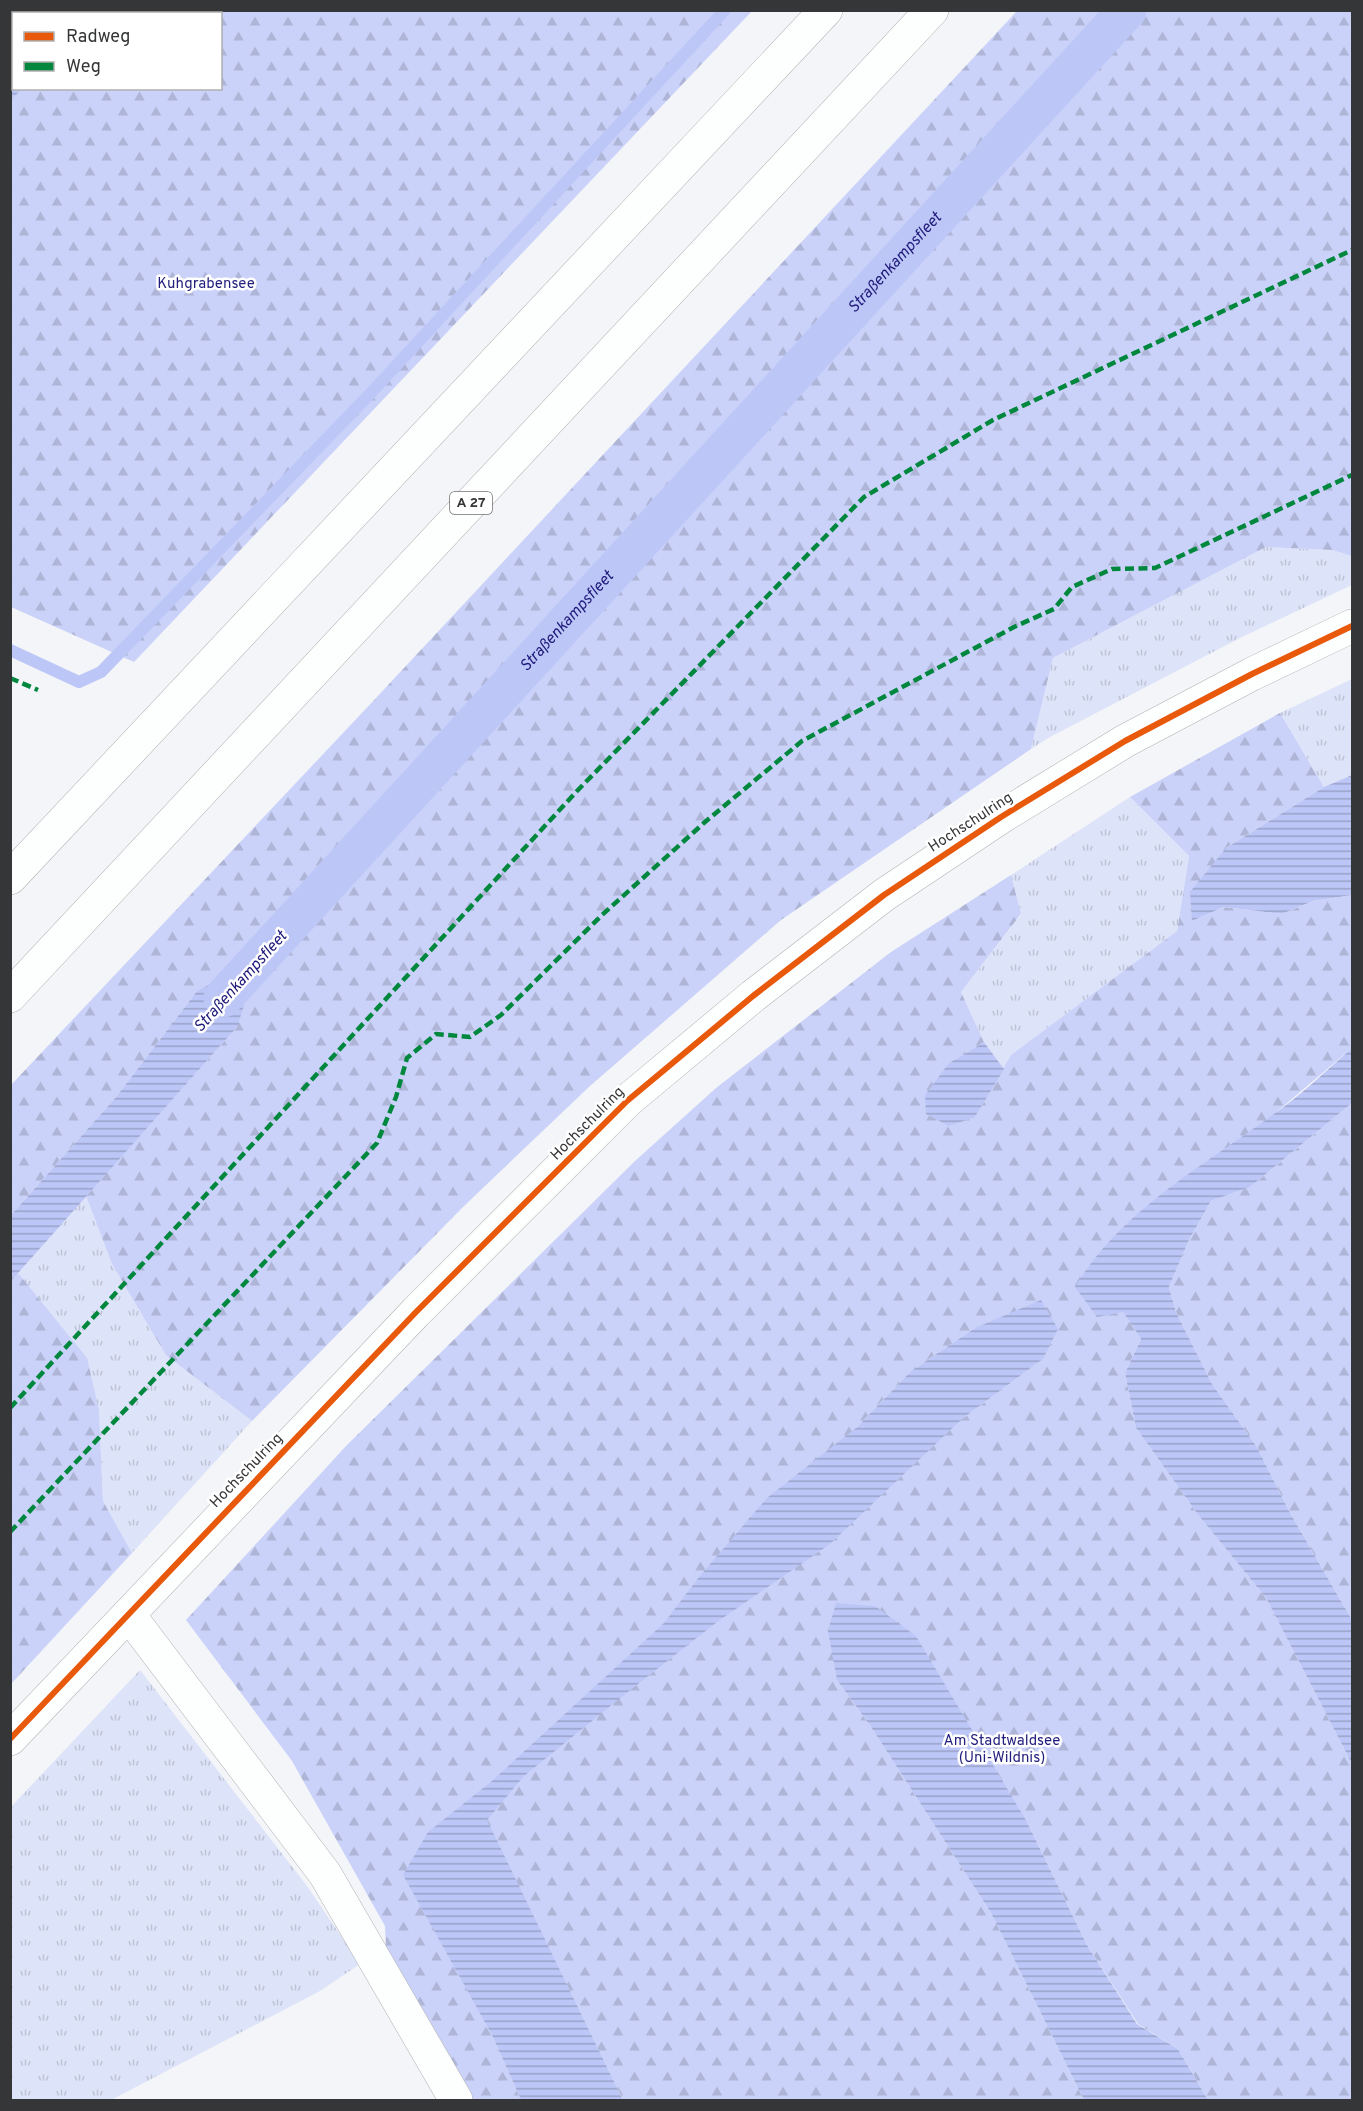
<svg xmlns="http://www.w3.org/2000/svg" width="1363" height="2111" viewBox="0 0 1363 2111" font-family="Overpass,sans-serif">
<defs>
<pattern id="grass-tufts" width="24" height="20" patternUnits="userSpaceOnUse" patternTransform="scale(1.5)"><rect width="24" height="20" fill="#dde3f9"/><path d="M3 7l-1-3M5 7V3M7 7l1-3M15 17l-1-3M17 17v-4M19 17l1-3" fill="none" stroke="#bec3d6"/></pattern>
<pattern id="forest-firs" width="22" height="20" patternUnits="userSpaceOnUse" patternTransform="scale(1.5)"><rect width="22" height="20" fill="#cad2f9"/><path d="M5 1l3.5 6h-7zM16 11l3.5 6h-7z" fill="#aeb5d6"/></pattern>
<pattern id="water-rules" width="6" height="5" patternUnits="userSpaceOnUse" patternTransform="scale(1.5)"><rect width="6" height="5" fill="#bdc7f7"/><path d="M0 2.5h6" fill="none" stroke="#9aa2c9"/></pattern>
</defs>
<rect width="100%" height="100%" fill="#f4f5f8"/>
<g fill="url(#grass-tufts)">
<polygon points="1266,547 1332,550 1352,556 1352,585 1240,638 1050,737 1031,749 1053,658"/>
<polygon points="1352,679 1352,775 1324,787 1280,713"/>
<polygon points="1130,797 1189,856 1177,931 1011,1055 1004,1069 984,1042 961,992 1021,915 1011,875"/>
<polygon points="86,1196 112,1264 166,1354 252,1421 132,1553 103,1501 99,1410 18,1273"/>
<polygon points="140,1670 307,1886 360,1964 320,1991 111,2100 11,2100 10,1808"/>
</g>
<g fill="url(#forest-firs)" fill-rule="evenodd">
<polygon points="97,11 752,11 134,662 11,607 10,100 22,89 220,88 220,14 94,13"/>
<polygon points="1017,11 1352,11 1352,556 1332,550 1266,547 1053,658 1031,749 781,920 590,1086 464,1206 252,1421 166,1355 112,1264 86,1196 237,1027 197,991 116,1097 11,1215 11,1085 376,698"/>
<path d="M 1280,713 L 1324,787 L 1226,848 L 1192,921 L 1224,907 L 1282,914 L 1313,901 L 1352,895 L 1352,1048 L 1273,1115 L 1123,1312 L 1141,1339 L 1125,1373 L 1136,1428 L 1199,1516 L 1266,1598 L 1352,1764 L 1352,2100 L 1208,2100 L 1178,2049 L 1138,2024 L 1087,1945 L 1027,1822 L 837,1680 L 871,1727 L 991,1913 L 1084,2100 L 623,2100 L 486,1820 L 491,2033 L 521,2100 L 472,2100 L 386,1947 L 385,1926 L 292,1761 L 186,1620 L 347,1445 L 635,1161 L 716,1088 L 891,952 L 1011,875 L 1021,914 L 961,992 L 984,1042 L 949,1063 L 975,1117 L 1011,1055 L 1177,931 L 1189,856 L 1130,797 ZM 975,1328 L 1043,1359 L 962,1419 L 856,1428 L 911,1371 Z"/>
<polygon points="1352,1103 1352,1620 1289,1511 1257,1447 1212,1384 1176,1312 1169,1287 1189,1240 1211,1201 1250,1187"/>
<polygon points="18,1273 87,1358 99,1410 103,1501 132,1553 11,1684 10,1281"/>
</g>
<g fill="url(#water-rules)">
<polygon points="11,10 96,11 94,14 14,14 14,88 22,89 11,100"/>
<polygon points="1352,775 1352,895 1313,901 1282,914 1224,907 1192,921 1190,892 1226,848 1324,787"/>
<polygon points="259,959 237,1027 11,1281 11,1215 116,1097 197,991"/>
<polygon points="984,1042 1004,1069 975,1117 949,1126 926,1114 925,1095 949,1063"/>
<path d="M 1352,1048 L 1352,1103 L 1250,1187 L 1211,1201 L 1189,1240 L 1169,1287 L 1176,1312 L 1212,1384 L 1257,1447 L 1289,1511 L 1352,1620 L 1352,1764 L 1266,1598 L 1199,1516 L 1136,1428 L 1125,1373 L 1141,1339 L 1123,1312 L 1097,1317 L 1075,1287 C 1121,1210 1201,1168 1271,1116 C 1300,1096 1326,1071 1352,1048 Z"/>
<polygon points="1041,1300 1058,1329 1043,1359 962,1419 830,1544 717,1622 624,1695 524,1776 487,1820 623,2100 521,2100 491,2033 403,1875 428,1832 492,1781 664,1623 699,1577 767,1498 856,1428 911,1371 975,1328"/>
<polygon points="836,1603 875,1606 916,1636 1027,1822 1087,1945 1137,2024 1178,2049 1208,2100 1084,2100 991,1913 871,1727 837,1680 828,1631"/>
</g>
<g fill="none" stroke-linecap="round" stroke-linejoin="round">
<polyline stroke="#bdc7f7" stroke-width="12" points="10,650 79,682 101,672 369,395 725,10"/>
<path stroke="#bdc7f7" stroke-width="39" id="s1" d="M 223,998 L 1127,10"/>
<defs>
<g id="minor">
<polyline points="129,1615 325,1874 456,2100"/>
<polyline points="10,1739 416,1312 627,1101 753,996 884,895 1001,817 1125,741 1252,674 1352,626"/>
</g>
<g id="highway">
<polyline points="10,878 826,10"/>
<polyline points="10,996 932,10"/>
</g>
</defs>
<use href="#minor" stroke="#b1b2b4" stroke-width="34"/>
<use href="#highway" stroke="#b1b2b4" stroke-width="34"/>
<use href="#minor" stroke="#fdfefe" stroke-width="33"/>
<use href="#highway" stroke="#fdfefe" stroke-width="33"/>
<g stroke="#00873e" stroke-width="4.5" stroke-dasharray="9 4.5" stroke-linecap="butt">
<polyline points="10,678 38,690"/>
<polyline points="10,1408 577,791 864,497 993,420 1352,250"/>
<polyline points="10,1532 377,1143 396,1097 407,1058 436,1034 470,1037 501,1015 602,915 705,822 802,741 1014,627 1054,609 1072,587 1112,569 1155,568 1352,475"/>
</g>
<defs>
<polyline id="cycleway" points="10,1739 416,1312 627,1101 753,996 884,895 1001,817 1125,741 1252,674 1352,626"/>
</defs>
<use href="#cycleway" stroke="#fff" stroke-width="10"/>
<use href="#cycleway" stroke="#e8590c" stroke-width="6"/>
</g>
<g text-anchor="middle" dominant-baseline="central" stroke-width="5" stroke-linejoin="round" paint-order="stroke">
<rect fill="#fff" stroke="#727273" stroke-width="1.5" x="450" y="492" width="42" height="22" rx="4.5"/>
<g font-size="14" font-weight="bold" fill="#353637">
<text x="471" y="503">A 27</text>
</g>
<g font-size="15" fill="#221e7e" stroke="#fff">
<text x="206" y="284">Kuhgrabensee</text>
<text x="1002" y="1741">Am Stadtwaldsee<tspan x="1002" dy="17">(Uni-Wildnis)</tspan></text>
</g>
<g font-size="15" fill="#353637" stroke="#fff">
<text transform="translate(971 823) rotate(-33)">Hochschulring</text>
<text transform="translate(588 1124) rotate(-45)">Hochschulring</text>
<text transform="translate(247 1471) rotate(-46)">Hochschulring</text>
</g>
<g font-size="16" font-style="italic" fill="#211b7b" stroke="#fff">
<text stroke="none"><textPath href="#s1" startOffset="996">Straßenkampsfleet</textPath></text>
<text stroke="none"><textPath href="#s1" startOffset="510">Straßenkampsfleet</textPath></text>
<text transform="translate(241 982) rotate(-48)">Straßenkampsfleet</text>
</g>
</g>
<rect width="1363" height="2111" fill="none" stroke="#353637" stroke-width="24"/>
<rect x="12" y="12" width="210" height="78" fill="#ffffff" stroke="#aeafaf" stroke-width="1.5"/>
<rect x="24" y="32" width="30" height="9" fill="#e8590c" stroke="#aeafaf" stroke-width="1.5"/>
<text x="66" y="42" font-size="18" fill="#353637">Radweg</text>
<rect x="24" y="62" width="30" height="9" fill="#00873e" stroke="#aeafaf" stroke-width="1.5"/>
<text x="66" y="72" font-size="18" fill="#353637">Weg</text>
</svg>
